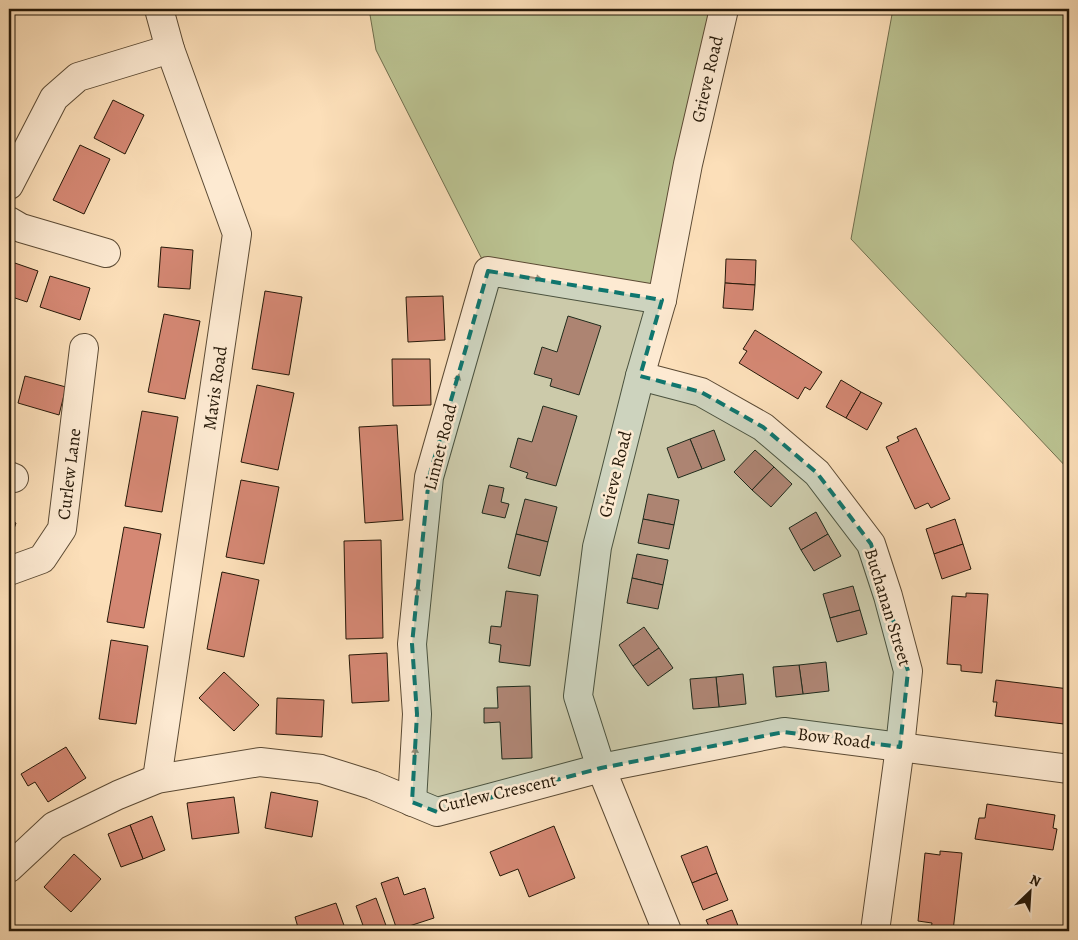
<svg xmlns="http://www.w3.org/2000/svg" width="1078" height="940" viewBox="0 0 1078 940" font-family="Alegreya,serif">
<rect width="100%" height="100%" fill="#fcdfb9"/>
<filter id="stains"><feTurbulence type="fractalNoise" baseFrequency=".004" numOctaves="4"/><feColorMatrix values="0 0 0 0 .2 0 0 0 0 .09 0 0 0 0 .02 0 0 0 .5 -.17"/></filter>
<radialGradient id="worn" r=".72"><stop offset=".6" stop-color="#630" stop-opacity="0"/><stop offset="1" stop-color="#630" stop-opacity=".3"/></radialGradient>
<g fill="#bbc392" stroke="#706e4d">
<polygon points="369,9 725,9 662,300 488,271 376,50"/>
<polygon points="893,9 1069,9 1069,470 851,239"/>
</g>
<g fill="#d58874" stroke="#251808">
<polygon points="113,100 144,115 125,154 94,138"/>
<polygon points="80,145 110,159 84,214 53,200"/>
<polygon points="161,247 193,250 190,289 158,287"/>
<polygon points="726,259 756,260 755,285 725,283"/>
<polygon points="9,261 38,271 27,302 9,296"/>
<polygon points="50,276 90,288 80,320 40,307"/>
<polygon points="725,283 755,285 753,310 723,308"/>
<polygon points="265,291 302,297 289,375 252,369"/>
<polygon points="443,296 445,340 408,342 406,297"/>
<polygon points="164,314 200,321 185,399 148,392"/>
<polygon points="568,316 601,326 579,395 550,386 552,379 534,374 542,347 557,352"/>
<polygon points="755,330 822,372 810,390 805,387 798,399 739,363 747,351 743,349"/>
<polygon points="392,359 430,359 431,405 393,406"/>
<polygon points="9,366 14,368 9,386"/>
<polygon points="25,376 66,387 59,415 18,403"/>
<polygon points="841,380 861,392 846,418 826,407"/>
<polygon points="257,385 294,393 278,470 241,462"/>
<polygon points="861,392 882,403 867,430 846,418"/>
<polygon points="543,406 577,416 556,486 526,478 528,473 510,467 518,438 532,442"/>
<polygon points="142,411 178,417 162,512 125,506"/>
<polygon points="397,425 403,520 365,523 359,427"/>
<polygon points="916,428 950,499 931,508 928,503 915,509 886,447 899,441 897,437"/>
<polygon points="714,430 725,460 702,469 690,439"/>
<polygon points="690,439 702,469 678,478 667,448"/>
<polygon points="755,450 774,467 752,490 734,472"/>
<polygon points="774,467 792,484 771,507 752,490"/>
<polygon points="241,480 279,487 264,564 226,557"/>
<polygon points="489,485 504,488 501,502 509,504 505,518 482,513"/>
<polygon points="648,494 679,500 674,525 643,519"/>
<polygon points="525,499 557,507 548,542 516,534"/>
<polygon points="816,512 828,534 801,550 789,528"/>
<polygon points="643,519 674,525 669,549 638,543"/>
<polygon points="955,519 963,544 934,554 926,529"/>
<polygon points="9,520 16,523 9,543"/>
<polygon points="124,527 161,534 144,628 107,622"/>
<polygon points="516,534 548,542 540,576 508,568"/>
<polygon points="828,534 841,556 814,571 801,550"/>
<polygon points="381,540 383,638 346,639 344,541"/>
<polygon points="963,544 971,569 942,579 934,554"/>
<polygon points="637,554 668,560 663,585 632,578"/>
<polygon points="222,572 259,580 244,657 207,649"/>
<polygon points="632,578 663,585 658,609 627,603"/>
<polygon points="853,586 860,610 830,618 823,594"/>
<polygon points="506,591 538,595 530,666 499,662 501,645 489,643 491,626 501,627"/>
<polygon points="966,593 988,594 982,673 961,671 961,665 947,664 952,596 966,597"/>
<polygon points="860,610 867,634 837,642 830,618"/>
<polygon points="644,627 659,648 633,666 619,645"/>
<polygon points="111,640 148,646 136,724 99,719"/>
<polygon points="659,648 673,668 648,686 633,666"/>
<polygon points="387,653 389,701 352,703 349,655"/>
<polygon points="826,662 829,691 803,694 799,665"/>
<polygon points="799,665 803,694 776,697 773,667"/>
<polygon points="224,672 259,705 234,731 199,698"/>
<polygon points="743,674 746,704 719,707 716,677"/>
<polygon points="716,677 719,707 693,709 690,679"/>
<polygon points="996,680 1069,689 1069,711 1065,710 1064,724 995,716 997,702 993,702"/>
<polygon points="530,686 532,758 502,759 500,722 484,723 484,708 498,708 497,687"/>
<polygon points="277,698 324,700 322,737 276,734"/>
<polygon points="66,747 86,778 48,802 35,782 28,786 21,774"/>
<polygon points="9,786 12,787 9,821"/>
<polygon points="271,792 318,801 312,837 265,828"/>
<polygon points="234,797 239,833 192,839 187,803"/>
<polygon points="987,804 1055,815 1053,828 1057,829 1053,850 975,839 979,818 985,818"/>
<polygon points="152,816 165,850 143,859 130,825"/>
<polygon points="130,825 143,859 121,867 108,834"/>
<polygon points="554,826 575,878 529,897 518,869 500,876 490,852"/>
<polygon points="707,846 717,873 692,883 681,856"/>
<polygon points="940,851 962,853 953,931 931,929 932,923 918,921 925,853 940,855"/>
<polygon points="74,854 101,879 71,912 44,887"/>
<polygon points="717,873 728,900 703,910 692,883"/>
<polygon points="398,877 404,895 425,888 434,918 397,930 381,883"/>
<polygon points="376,898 388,931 365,931 356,906"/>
<polygon points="336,903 346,931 299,931 295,917"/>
<polygon points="732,910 740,931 711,931 706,920"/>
</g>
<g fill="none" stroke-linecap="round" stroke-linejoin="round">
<defs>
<g id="minor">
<polyline points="9,185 54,98 78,77 170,49"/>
<polyline points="9,221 21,228 106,253"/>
<polyline points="640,376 701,392 763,427 817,473 871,544 888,596 908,671 900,747 875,931"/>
<polyline points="9,476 14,478"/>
<polyline points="9,571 42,559 62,529 84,348"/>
<polyline points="157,779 237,234 170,49 159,9"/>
<polyline points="412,802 417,714 412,644 429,477 488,271 662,300"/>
<polyline points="9,868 54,826 118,795 157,779 260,762 321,769 372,785 437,812 601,768 784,732 1069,769"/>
<polyline points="667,931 601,768 578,696 597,547 640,376 662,300 688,164 724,9"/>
</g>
</defs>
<use href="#minor" stroke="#5b4a34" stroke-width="30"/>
<use href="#minor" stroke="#fdead2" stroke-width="28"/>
</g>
<defs><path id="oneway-solid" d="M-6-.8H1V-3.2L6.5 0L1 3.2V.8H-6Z" transform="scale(1.25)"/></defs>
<g fill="#9c8c77">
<use href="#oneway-solid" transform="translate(535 278) rotate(10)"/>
<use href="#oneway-solid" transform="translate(457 381) rotate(-74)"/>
<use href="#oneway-solid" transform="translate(417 592) rotate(-84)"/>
<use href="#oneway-solid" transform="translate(415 754) rotate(-87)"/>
</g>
<path fill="#0f766e" fill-opacity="0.2" stroke="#0f766e" stroke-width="4" stroke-dasharray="10 6" stroke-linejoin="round" d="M 488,271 L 662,300 L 640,376 L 701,392 L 763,427 L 817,473 L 871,544 L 908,671 L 900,747 L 784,732 L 601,768 L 437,812 L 412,802 L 417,714 L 412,644 L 429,477 Z"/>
<g text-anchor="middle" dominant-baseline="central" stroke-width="5" stroke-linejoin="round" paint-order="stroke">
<g font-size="18" fill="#251808" stroke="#fdead2">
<text transform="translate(707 79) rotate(-77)">Grieve Road</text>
<text transform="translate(215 388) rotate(-82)">Mavis Road</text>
<text transform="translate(440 447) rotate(-76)">Linnet Road</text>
<text transform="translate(69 474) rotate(-83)">Curlew Lane</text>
<text transform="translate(615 474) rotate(-76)">Grieve Road</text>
<text transform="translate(888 607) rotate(73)">Buchanan Street</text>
<text transform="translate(834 738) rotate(7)">Bow Road</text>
<text transform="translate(497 793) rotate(-13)">Curlew Crescent</text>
</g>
</g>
<rect width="1078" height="940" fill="none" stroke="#fcdfb9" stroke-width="30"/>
<rect x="10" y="10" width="1058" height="920" fill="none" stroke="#251808" stroke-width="2.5"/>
<rect x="15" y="15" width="1048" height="910" fill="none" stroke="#251808"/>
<g transform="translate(1030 892) rotate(25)" stroke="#fdead2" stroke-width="4" paint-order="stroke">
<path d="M0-4L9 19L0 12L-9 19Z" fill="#251808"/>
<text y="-8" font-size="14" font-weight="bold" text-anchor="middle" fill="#251808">N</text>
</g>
<rect width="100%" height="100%" filter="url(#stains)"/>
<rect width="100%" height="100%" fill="url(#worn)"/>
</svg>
